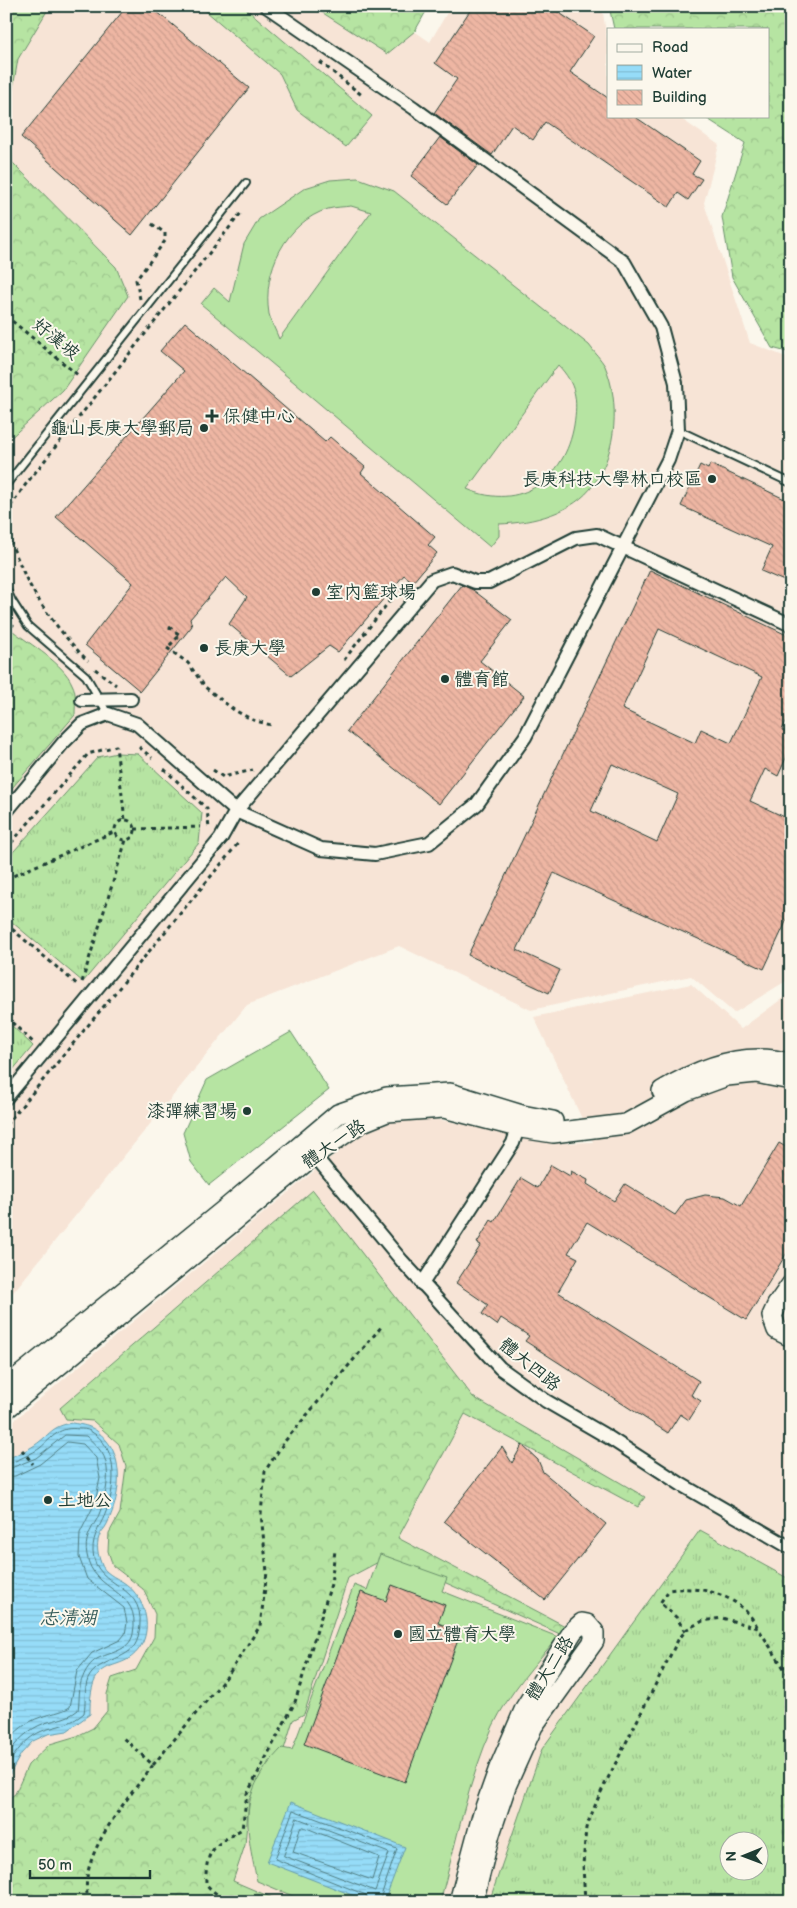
<svg xmlns="http://www.w3.org/2000/svg" width="797" height="1908" viewBox="0 0 797 1908" font-family="'Balsamiq Sans','LXGW WenKai TC',sans-serif">
<defs>
<pattern id="grass-tufts" width="24" height="20" patternUnits="userSpaceOnUse" patternTransform="scale(1.25)"><rect width="24" height="20" fill="#b6e4a2"/><path d="M3 7l-1-3M5 7V3M7 7l1-3M15 17l-1-3M17 17v-4M19 17l1-3" fill="none" stroke="#9cc48c"/></pattern>
<pattern id="forest-crowns" width="20" height="18" patternUnits="userSpaceOnUse" patternTransform="scale(1.25)"><rect width="20" height="18" fill="#b6e4a2"/><path d="M2 6a3 3 0 1 1 6 0M12 15a3 3 0 1 1 6 0" fill="none" stroke="#9cc48c"/></pattern>
<pattern id="water-rules" width="6" height="5" patternUnits="userSpaceOnUse" patternTransform="scale(1.25)"><rect width="6" height="5" fill="#96dcf8"/><path d="M0 2.5h6" fill="none" stroke="#81bed5"/></pattern>
<pattern id="building-back-hatch" width="6" height="6" patternUnits="userSpaceOnUse" patternTransform="scale(1.25)"><rect width="6" height="6" fill="#eeb6a3"/><path d="M-1 5l2 2M0 0l6 6M5-1l2 2" fill="none" stroke="#cc9d8d"/></pattern>
</defs>
<rect width="100%" height="100%" fill="#fbf7ec"/>
<filter id="ink" filterUnits="userSpaceOnUse"><feTurbulence type="fractalNoise" baseFrequency=".02" numOctaves="2"/><feDisplacementMap in="SourceGraphic" scale="10" xChannelSelector="R" yChannelSelector="G"/><feConvolveMatrix kernelMatrix="1 2 1 2 8 2 1 2 1" color-interpolation-filters="sRGB"/></filter>
<g filter="url(#ink)">
<g fill="#f7e4d6" fill-rule="evenodd">
<polygon points="6,6 379,6 430,42 451,6 602,6 608,47 608,116 677,116 719,145 704,203 750,343 791,359 791,978 734,1013 691,976 531,1010 399,946 247,1005 6,1301"/>
<path d="M 691,984 L 741,1029 L 791,992 L 791,1902 L 6,1902 L 6,1427 L 354,1138 L 385,1118 L 440,1120 L 529,1135 L 561,1143 L 593,1142 L 534,1017 ZM 730,1840 L 760,1840 L 760,1870 L 730,1870 Z"/>
</g>
<g fill="url(#grass-tufts)" stroke="#6a906b" fill-rule="evenodd">
<polygon points="117,753 138,754 202,813 199,843 83,982 6,917 6,860 98,757"/>
<polygon points="6,1020 33,1046 6,1078"/>
<path d="M 700,1530 L 791,1580 L 791,1902 L 489,1902 L 542,1749 ZM 730,1840 L 760,1840 L 760,1870 L 730,1870 Z"/>
</g>
<g fill="url(#forest-crowns)" stroke="#6a906b">
<polygon points="6,6 50,6 18,59 9,111 12,162 116,267 128,296 63,390 6,442"/>
<polygon points="200,6 243,6 372,116 346,147 297,110 280,74"/>
<polygon points="312,6 429,6 415,31 387,54"/>
<polygon points="609,6 791,6 791,353 772,348 732,277 722,217 745,143 703,116 768,116 768,29 614,29"/>
<path d="M 13,631 C 30,644 64,664 72,684 C 77,693 75,704 75,715 L 6,795 L 6,640 Z"/>
<polygon points="313,1190 473,1397 645,1497 638,1507 465,1414 398,1538 567,1627 560,1634 388,1557 348,1578 304,1714 293,1720 281,1759 269,1761 249,1800 245,1845 233,1881 282,1902 6,1902 6,1800 15,1794 28,1765 50,1744 77,1736 93,1728 107,1711 107,1694 112,1678 136,1670 154,1637 155,1614 143,1589 113,1566 108,1551 109,1533 120,1513 126,1466 119,1444 93,1421 66,1419 60,1408"/>
</g>
<g fill="#b6e4a2" stroke="#6a906b" fill-rule="evenodd">
<path d="M 358,178 L 394,191 L 589,345 C 594,352 601,359 605,366 C 620,402 617,451 594,484 C 574,513 532,523 499,524 L 499,536 L 490,547 L 201,304 L 214,288 L 230,302 L 244,244 L 259,219 L 305,188 L 330,180 ZM 351,206 L 371,212 L 279,339 C 276,331 271,322 269,314 C 262,271 286,222 328,209 C 335,207 344,207 351,206 ZM 558,365 C 576,384 578,399 574,425 C 565,479 520,512 467,489 Z"/>
<polygon points="291,1032 329,1090 209,1185 191,1162 183,1133 207,1080"/>
<path d="M 380,1554 L 447,1578 L 442,1591 L 558,1637 C 534,1665 509,1693 493,1726 C 468,1781 456,1843 440,1902 L 307,1902 L 257,1881 C 245,1824 238,1793 282,1748 L 292,1750 L 354,1585 L 367,1590 Z"/>
</g>
<g fill="url(#water-rules)" stroke="#669caa">
<path d="M 72,1423 C 90,1426 95,1427 107,1441 C 125,1463 119,1500 107,1524 C 105,1529 100,1532 99,1537 C 96,1545 98,1555 101,1563 C 104,1573 115,1577 123,1582 C 142,1594 152,1621 143,1642 C 125,1680 89,1646 90,1714 L 67,1731 L 48,1734 L 33,1741 L 21,1754 L 6,1781 L 6,1460 C 15,1454 27,1451 35,1445 C 50,1435 51,1426 72,1423 Z"/>
<polygon points="291,1802 405,1847 384,1902 370,1902 267,1862"/>
</g>
<g fill="none" stroke-linecap="round" stroke-linejoin="round">
<g stroke="#4f7d82" stroke-width="1">
<path d="M 6,1464 C 13,1463 35,1452 40,1448 C 53,1437 59,1426 79,1429 C 82,1429 87,1429 90,1431 C 118,1446 116,1484 107,1509 C 102,1524 92,1535 93,1551 C 94,1591 152,1580 138,1637 C 133,1662 99,1656 88,1679 C 84,1689 86,1702 84,1713 C 73,1723 62,1725 48,1729 C 29,1734 14,1752 6,1770"/>
<path d="M 6,1470 L 36,1458 L 65,1435 L 86,1436 C 92,1441 98,1447 102,1453 C 113,1470 105,1502 97,1519 C 90,1531 84,1540 87,1555 C 93,1594 142,1587 133,1634 C 129,1652 109,1652 97,1659 C 91,1662 85,1671 83,1677 C 78,1686 80,1700 78,1710 C 67,1719 57,1719 45,1723 C 28,1729 16,1742 6,1757"/>
<path d="M 6,1477 L 15,1476 L 40,1464 L 67,1442 L 83,1444 L 96,1458 L 100,1478 L 95,1503 L 80,1533 L 79,1557 L 87,1579 L 124,1608 L 127,1623 L 125,1634 L 120,1640 L 92,1653 L 77,1671 L 70,1707 C 60,1713 51,1713 41,1717 C 26,1722 16,1731 6,1743"/>
<polygon points="297,1818 389,1853 375,1891 284,1856"/>
<polygon points="304,1827 379,1857 372,1880 293,1852 300,1829"/>
<polyline points="370,1902 366,1895 275,1859 293,1810 397,1849 379,1902"/>
</g>
</g>
<g fill="url(#building-back-hatch)" stroke="#1f3d34" fill-rule="evenodd">
<polygon points="127,6 150,6 249,88 132,235 21,137"/>
<polygon points="473,6 549,6 594,36 570,72 608,98 608,116 634,116 700,161 692,174 702,179 688,200 678,193 669,207 545,122 533,140 512,125 492,155 434,113 457,79 435,63"/>
<polygon points="440,137 478,165 447,204 411,176"/>
<polygon points="185,322 325,442 330,437 365,467 361,473 435,537 428,545 437,553 413,582 404,575 338,652 329,646 291,676 229,624 247,597 226,577 190,619 192,626 140,691 85,645 133,583 56,517 184,371 160,351"/>
<polygon points="710,464 791,502 791,584 761,571 772,547 681,506 700,465 708,469"/>
<path d="M 650,570 L 791,637 L 791,711 L 782,730 L 791,734 L 791,747 L 778,776 L 765,769 L 750,801 L 791,820 L 791,911 L 764,969 L 554,873 L 517,950 L 560,970 L 549,993 L 468,955 ZM 659,629 L 762,677 L 731,743 L 701,729 L 695,743 L 622,709 ZM 612,764 L 678,794 L 657,842 L 591,811 Z"/>
<polygon points="462,585 473,590 512,620 480,661 524,696 439,804 347,731"/>
<polygon points="779,1143 791,1150 791,1246 746,1320 587,1222 568,1253 578,1258 558,1292 699,1381 691,1395 701,1401 689,1420 680,1414 668,1433 525,1341 529,1336 501,1318 497,1325 482,1314 488,1305 456,1283 481,1245 477,1243 491,1220 494,1222 521,1178 538,1188 551,1165 570,1176 571,1171 588,1180 587,1184 614,1201 625,1184 675,1215 686,1200 705,1195 725,1197 741,1206"/>
<polygon points="522,1445 538,1460 543,1472 606,1524 545,1600 444,1521 502,1447 512,1463"/>
<polygon points="392,1585 445,1605 438,1623 461,1632 405,1782 304,1744 361,1592 386,1601"/>
</g>
<g fill="none" stroke-linecap="round" stroke-linejoin="round">
<defs>
<g id="lane">
<polyline points="678,430 791,483"/>
<polyline points="6,485 246,183"/>
<polyline points="6,588 12,601 28,626 86,676 108,714"/>
</g>
<g id="street">
<polyline points="82,700 131,699"/>
<polyline points="6,812 63,743 82,724 108,714 137,724 236,811 321,849 375,854 429,843 477,804 525,737 668,460 678,430 676,383 661,327 624,262 414,108 266,6"/>
<polyline points="6,1098 221,838 236,811 432,580 452,573 475,582 489,582 576,538 597,535 791,625"/>
<polyline points="309,1149 402,1261 500,1368 546,1401 608,1437 682,1485 791,1548"/>
<polyline points="422,1284 513,1143 520,1122"/>
</g>
<g id="secondary">
<path d="M 662,1091 C 700,1068 746,1050 791,1064"/>
<polyline points="791,1285 777,1305 772,1316 777,1330 787,1335 791,1334"/>
<polyline points="6,1387 229,1206 338,1114 387,1097 450,1093 522,1115 553,1121"/>
<polyline points="6,1409 314,1155 360,1123 387,1112 444,1108 521,1128 553,1133 626,1124 686,1091 727,1076 756,1073 791,1080"/>
<polyline points="459,1902 482,1816 499,1768 525,1708 573,1631 582,1623 587,1624 594,1632 594,1641 533,1726 506,1786 490,1834 473,1902"/>
</g>
</defs>
<use href="#lane" stroke="#1f3d34" stroke-width="10"/>
<use href="#street" stroke="#1f3d34" stroke-width="16"/>
<use href="#secondary" stroke="#1f3d34" stroke-width="22"/>
<g stroke="#1f3d34" stroke-width="3" stroke-dasharray="4 4" stroke-linecap="butt">
<polyline points="320,62 363,96"/>
<polyline points="140,299 136,280 165,241 165,233 149,222"/>
<polyline points="6,316 79,376"/>
<polyline points="6,513 26,484 241,213"/>
<path d="M 6,534 C 14,549 20,565 27,580 C 43,610 64,637 88,661"/>
<polyline points="169,627 180,635 167,648 188,663 205,687 234,710 253,720 271,725"/>
<polyline points="6,630 11,624 14,626"/>
<polyline points="344,660 401,586"/>
<polyline points="95,669 116,685"/>
<polyline points="139,747 152,758"/>
<polyline points="164,769 207,809 209,829"/>
<polyline points="213,770 223,777 253,770"/>
<circle cx="125" cy="830" r="10"/>
<polyline points="135,829 201,827"/>
<polyline points="6,849 88,754 116,746 125,820"/>
<polyline points="6,879 116,831"/>
<polyline points="6,924 79,986"/>
<polyline points="82,982 126,840"/>
<polyline points="6,1017 35,1044"/>
<polyline points="6,1125 240,841"/>
<polyline points="22,1450 33,1464"/>
<path d="M 685,1632 L 677,1618 L 660,1603 L 669,1590 C 703,1585 741,1595 758,1628"/>
<polyline points="153,1765 228,1675 260,1626 267,1572 261,1514 265,1471 285,1441 382,1326"/>
<path d="M 89,1902 C 74,1858 129,1798 153,1765 L 123,1738"/>
<path d="M 247,1902 C 229,1900 219,1899 206,1884 C 205,1849 214,1846 242,1829 L 247,1794 L 295,1702 L 331,1584 L 335,1550"/>
<polyline points="585,1902 583,1865 586,1828 599,1796 678,1640 687,1629 703,1621 722,1618 758,1628 787,1673 791,1676"/>
</g>
<use href="#lane" stroke="#fbf7ec" stroke-width="6"/>
<use href="#street" stroke="#fbf7ec" stroke-width="12"/>
<use href="#secondary" stroke="#fbf7ec" stroke-width="19"/>
</g>
</g>
<g fill="#1f3d34" stroke="#fbf7ec" stroke-width="2">
<path d="M209.5 408.5h5v5h5v5h-5v5h-5v-5h-5v-5h5z"/>
<circle cx="204" cy="428" r="5"/>
<circle cx="712" cy="479" r="5"/>
<circle cx="316" cy="592" r="5"/>
<circle cx="204" cy="648" r="5"/>
<circle cx="445" cy="679" r="5"/>
<circle cx="247" cy="1111" r="5"/>
<circle cx="48" cy="1500" r="5"/>
<circle cx="398" cy="1634" r="5"/>
</g>
<g text-anchor="middle" dominant-baseline="central" stroke-width="4" stroke-linejoin="round" paint-order="stroke">
<g font-size="18" fill="#1f3d34" stroke="#fbf7ec">
<text transform="translate(56 339) rotate(39)">好漢坡</text>
<text transform="translate(334 1144) rotate(-34)">體大一路</text>
<text transform="translate(530 1365) rotate(39)">體大四路</text>
<text transform="translate(550 1668) rotate(-58)">體大二路</text>
</g>
<g font-size="18" fill="#1f3d34" stroke="#fbf7ec" text-anchor="start">
<text x="223" y="416">保健中心</text>
<text x="194" y="428" text-anchor="end">龜山長庚大學郵局</text>
<text x="702" y="479" text-anchor="end">長庚科技大學林口校區</text>
<text x="326" y="592">室內籃球場</text>
<text x="214" y="648">長庚大學</text>
<text x="455" y="679">體育館</text>
<text x="237" y="1111" text-anchor="end">漆彈練習場</text>
<text x="58" y="1500">土地公</text>
<text x="408" y="1634">國立體育大學</text>
</g>
<g font-size="19" font-style="italic" fill="#375d5b" stroke="#fbf7ec">
<text x="68" y="1618">志清湖</text>
</g>
</g>
<rect width="797" height="1908" fill="none" stroke="#fbf7ec" stroke-width="25"/>
<rect x="12" y="12" width="772" height="1883" fill="none" stroke="#1f3d34" stroke-width="2" filter="url(#ink)"/>
<rect x="607" y="28" width="162" height="90" fill="#fbf7ec" stroke="#a3ada2"/>
<rect x="617" y="44" width="25" height="8" fill="#fbf7ec" stroke="#a3ada2"/>
<text x="652" y="52" font-size="15" fill="#1f3d34">Road</text>
<rect x="617" y="65" width="25" height="15" fill="url(#water-rules)" stroke="#a3ada2"/>
<text x="652" y="78" font-size="15" fill="#1f3d34">Water</text>
<rect x="617" y="90" width="25" height="15" fill="url(#building-back-hatch)" stroke="#a3ada2"/>
<text x="652" y="102" font-size="15" fill="#1f3d34">Building</text>
<g transform="translate(744 1856) rotate(269)"><circle r="24" fill="#fbf7ec" stroke="#a3ada2"/>
<path d="M0-4L9 19L0 12L-9 19Z" fill="#1f3d34"/>
<text y="-8" font-size="14" font-weight="bold" text-anchor="middle" fill="#1f3d34">N</text>
</g>
<path d="M30 1870v8h120v-8" fill="none" stroke="#1f3d34" stroke-width="2.5"/>
<text x="38" y="1870" font-size="15" fill="#1f3d34" stroke="#fbf7ec" stroke-width="4" paint-order="stroke">50 m</text>
</svg>
